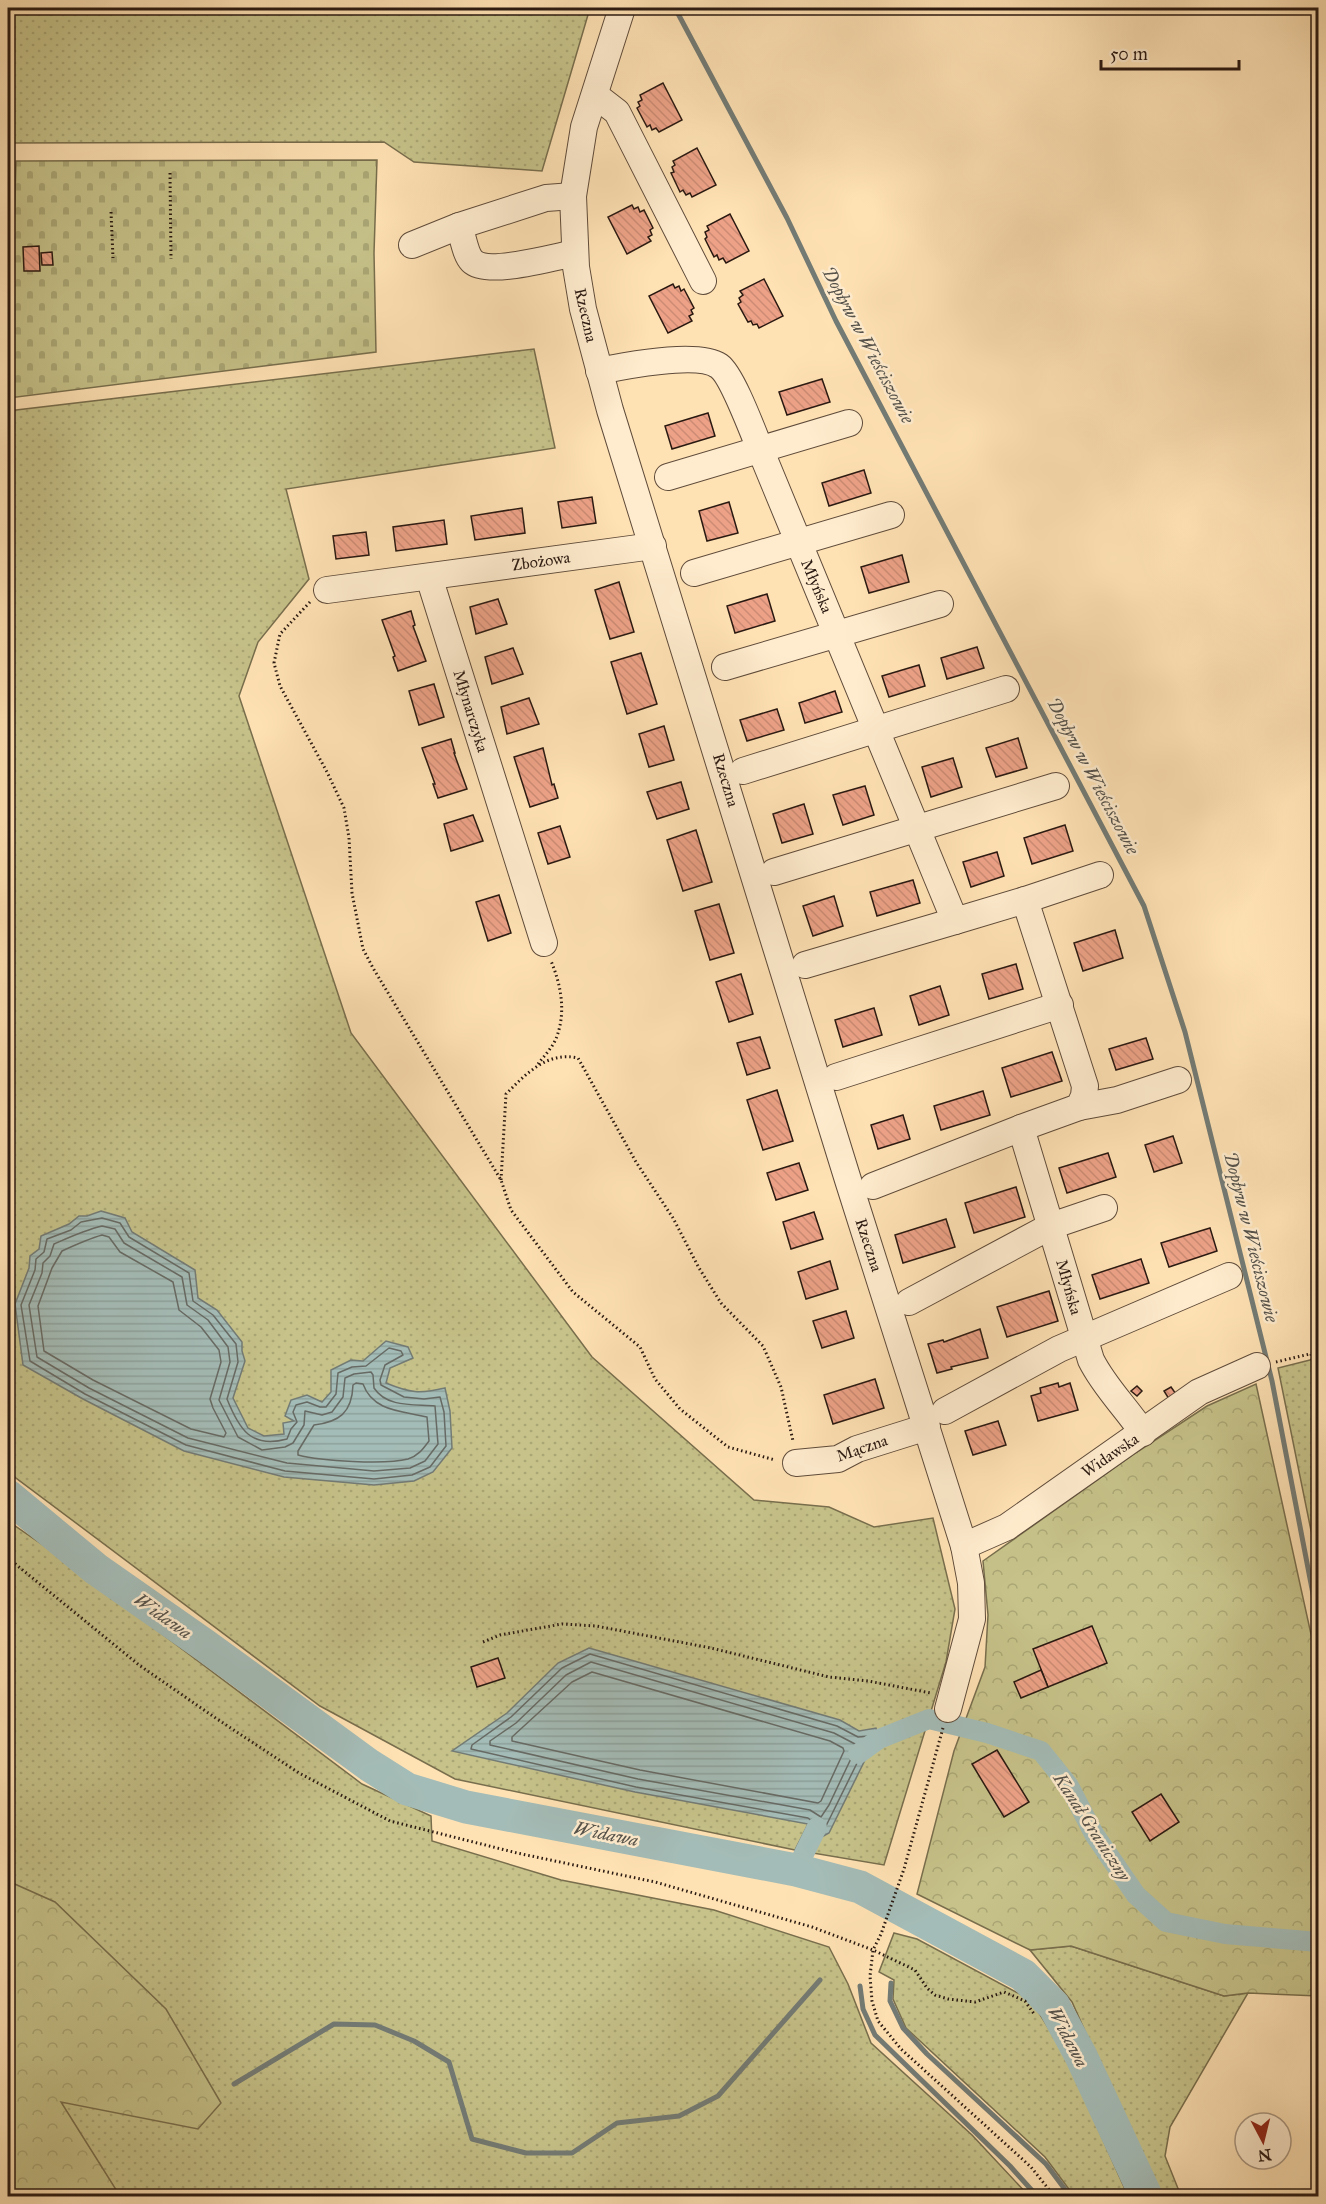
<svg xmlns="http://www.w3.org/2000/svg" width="1326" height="2204" viewBox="0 0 1326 2204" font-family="'IM FELL Great Primer',serif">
<defs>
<pattern id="grass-dots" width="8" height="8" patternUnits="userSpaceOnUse" patternTransform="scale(1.5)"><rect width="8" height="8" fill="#c6c289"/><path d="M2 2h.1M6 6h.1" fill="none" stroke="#aaa675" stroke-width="1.8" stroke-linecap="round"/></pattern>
<pattern id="forest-crowns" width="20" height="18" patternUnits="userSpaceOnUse" patternTransform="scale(1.5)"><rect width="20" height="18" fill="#c6c289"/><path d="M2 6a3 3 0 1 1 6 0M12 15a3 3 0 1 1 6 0" fill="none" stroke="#aaa675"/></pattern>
<pattern id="cemetery-stones" width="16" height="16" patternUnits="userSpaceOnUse" patternTransform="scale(1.5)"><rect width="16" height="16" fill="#c6c289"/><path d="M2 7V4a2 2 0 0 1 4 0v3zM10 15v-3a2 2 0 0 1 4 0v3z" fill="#aaa675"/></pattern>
<pattern id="water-rules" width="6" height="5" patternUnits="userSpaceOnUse" patternTransform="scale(1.5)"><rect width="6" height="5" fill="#a4bcb7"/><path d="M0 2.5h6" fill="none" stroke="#8da19c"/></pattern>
<pattern id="building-back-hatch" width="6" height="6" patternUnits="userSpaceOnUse" patternTransform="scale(1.5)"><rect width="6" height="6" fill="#eda287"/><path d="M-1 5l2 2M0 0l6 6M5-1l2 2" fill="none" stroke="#cb8b74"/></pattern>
</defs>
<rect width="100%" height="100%" fill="#ffe2b4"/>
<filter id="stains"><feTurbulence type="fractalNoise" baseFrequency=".00333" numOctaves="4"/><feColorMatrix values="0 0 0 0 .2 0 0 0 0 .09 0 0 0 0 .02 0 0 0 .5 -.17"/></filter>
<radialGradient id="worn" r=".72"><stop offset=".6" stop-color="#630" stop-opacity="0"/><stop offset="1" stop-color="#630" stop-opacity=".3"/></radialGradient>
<g fill="url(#grass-dots)" stroke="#786e4d" stroke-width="1.5">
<polygon points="8,8 590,8 542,171 414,162 384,142 8,143"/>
<polygon points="534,349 555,448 286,489 309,579 258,642 239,696 351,1033 592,1357 754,1500 829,1507 874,1527 933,1518 955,1609 946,1662 884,1865 795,1850 455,1779 320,1706 8,1472 8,411"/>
<polygon points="1318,1358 1318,1565 1278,1368"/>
<polygon points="8,1521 50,1550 362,1784 431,1816 432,1841 561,1880 714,1910 829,1947 848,1984 871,2043 972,2135 1029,2196 8,2196"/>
<polygon points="894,1933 917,1939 1031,2000 1065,2055 1128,2196 1074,2196 1045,2157 906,2028 893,1999 894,1980 879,1972"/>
<polygon points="1071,1946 1224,1996 1248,1993 1170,2127 1165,2156 1181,2196 1159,2196 1072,2002 1030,1950"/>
</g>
<g fill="url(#forest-crowns)" stroke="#786e4d" stroke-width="1.5">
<polygon points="1256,1384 1318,1666 1318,1996 1248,1993 1224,1996 1071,1946 1030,1950 917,1894 954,1751 985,1667 988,1615 983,1561 1137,1452 1207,1406"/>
<polygon points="8,1881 55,1902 166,2009 221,2103 198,2129 61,2102 120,2196 8,2196"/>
</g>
<polygon fill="url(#cemetery-stones)" stroke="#786e4d" stroke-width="1.5" points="377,160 374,253 376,352 9,398 16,161"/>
<g fill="url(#water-rules)" stroke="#737b75" stroke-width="1.5">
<path d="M 101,1211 L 125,1218 L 132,1232 L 195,1270 L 198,1298 L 217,1310 L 242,1342 L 242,1351 L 245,1361 L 233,1398 L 248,1428 L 264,1436 L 284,1434 L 283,1423 L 294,1421 L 285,1416 L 291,1400 L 307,1395 L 322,1402 L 331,1392 L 331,1370 L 351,1360 L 363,1361 L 386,1341 L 408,1347 L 413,1358 L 390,1368 L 386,1383 C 410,1393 420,1394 445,1388 L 450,1411 L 452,1448 L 433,1472 L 414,1481 L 374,1485 L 284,1477 L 184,1451 L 83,1399 L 23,1365 L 15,1304 L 29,1268 L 30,1256 L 39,1249 L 41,1236 L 69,1224 L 79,1216 L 87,1216 Z"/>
<polygon points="589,1648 840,1720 859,1731 876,1728 882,1746 867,1756 829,1833 818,1839 812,1852 795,1850 808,1824 635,1792 452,1751 507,1713 558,1663"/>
</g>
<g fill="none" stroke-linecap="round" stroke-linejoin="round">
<g stroke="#676a64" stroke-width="1.5">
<path d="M 102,1218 L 120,1223 L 129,1237 L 189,1273 L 193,1301 L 213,1315 L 236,1344 L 238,1362 L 227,1399 C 239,1429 251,1449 287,1439 L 291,1429 L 297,1422 L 293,1412 L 296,1405 L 307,1402 L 320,1407 L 326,1407 L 336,1394 L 338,1373 L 352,1367 L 366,1366 L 389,1348 L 401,1351 L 403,1355 L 385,1365 L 380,1380 L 381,1385 L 404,1397 L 424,1399 L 440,1397 L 444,1412 L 446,1446 L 430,1467 L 412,1475 L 374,1479 L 285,1471 L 186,1445 L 85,1394 L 30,1361 L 21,1305 L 35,1270 L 36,1259 L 44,1252 L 47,1239 L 71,1230 L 81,1222 Z"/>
<path d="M 102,1226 L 115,1229 L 124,1243 L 182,1277 L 187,1305 L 208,1320 L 228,1347 L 230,1362 L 219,1400 L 238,1437 L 262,1450 L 285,1447 L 293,1443 L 304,1425 L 305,1411 L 322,1415 L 332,1412 L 343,1397 L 345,1378 L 354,1374 L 371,1372 L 373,1375 L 374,1388 C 387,1408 415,1404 435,1406 L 438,1444 L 425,1461 L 410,1468 L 374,1471 L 287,1463 L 188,1438 L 89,1388 L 37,1357 L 29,1305 L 42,1273 L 43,1263 L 50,1256 L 54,1244 C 70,1237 85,1230 102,1226 Z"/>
<path d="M 102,1235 L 109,1237 L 120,1252 L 173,1282 L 179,1310 L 201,1327 L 219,1350 L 221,1362 L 210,1399 L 213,1408 L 226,1433 L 224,1437 L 191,1429 L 93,1380 L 44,1351 L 38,1306 L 52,1268 L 62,1251 C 75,1245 88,1239 102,1235 Z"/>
<path d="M 356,1383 L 363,1384 C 373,1412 403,1411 427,1417 L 429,1441 C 423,1449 418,1456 408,1459 C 385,1465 321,1461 298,1455 L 298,1451 L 314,1425 C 339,1422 352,1413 353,1385 Z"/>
<polygon points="590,1654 837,1726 858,1737 871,1736 874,1743 862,1753 825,1828 816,1832 813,1830 813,1822 808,1818 636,1787 471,1749 472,1745 511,1717 562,1668"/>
<polygon points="591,1662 834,1733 855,1744 856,1748 829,1805 821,1817 810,1810 638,1779 490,1745 490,1741 516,1723 566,1675"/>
<polygon points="592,1672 830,1741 843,1748 844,1751 821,1801 818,1803 640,1770 512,1741 512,1737 572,1682"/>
</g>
<g stroke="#737b75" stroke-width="5">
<polyline points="675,8 787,218 836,321 1144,906 1185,1032 1272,1381 1318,1620"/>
<polyline points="891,1983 890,2001 903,2028 927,2054 1046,2164 1070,2196"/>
<polyline points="860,1986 863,2009 875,2035 1010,2166 1037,2196"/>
<polyline points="234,2084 334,2024 375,2025 414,2041 449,2062 472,2139 526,2153 572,2153 617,2123 679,2116 718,2096 820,1980"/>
</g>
<g stroke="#a4bcb7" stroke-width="20">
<polyline points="858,1754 879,1739 929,1719 987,1733 1041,1751 1069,1786 1094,1834 1136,1895 1166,1922 1225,1934 1318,1942"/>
<polyline points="796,1870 817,1827"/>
</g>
<polyline stroke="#a4bcb7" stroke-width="33" points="8,1496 96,1569 206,1646 369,1765 407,1789 466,1807 796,1870 860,1887 1023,1975 1054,2006 1081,2056 1146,2196"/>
</g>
<g fill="url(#building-back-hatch)" stroke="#2a1911" stroke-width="1.5">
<polygon points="663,83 682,120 659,132 656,128 652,130 650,125 647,127 637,108 640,106 638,102 642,100 640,95"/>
<polygon points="697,148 716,185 692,197 690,193 686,195 683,190 680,192 671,173 674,172 672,167 675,165 673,161"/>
<polygon points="632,205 634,209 638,207 640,212 644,210 653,228 650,230 652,235 648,237 651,241 627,254 608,217"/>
<polygon points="730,214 749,251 726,263 723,258 719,260 717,255 714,257 705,239 707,237 705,232 709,230 707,226"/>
<polygon points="39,246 40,271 24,271 23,247"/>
<polygon points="52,252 53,265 42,265 41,253"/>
<polygon points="764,279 783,316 759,328 757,324 753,325 751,321 748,322 738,304 741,302 739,298 743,295 740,291"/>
<polygon points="673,284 675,288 679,286 681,291 684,289 694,308 691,310 693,314 689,316 692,321 668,333 649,296"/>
<polygon points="822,379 830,402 787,415 779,392"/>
<polygon points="708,413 715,436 672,449 665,426"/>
<polygon points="864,470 871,493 829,506 822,483"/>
<polygon points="592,497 596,523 562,528 558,502"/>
<polygon points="729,502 738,533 707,541 699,511"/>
<polygon points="522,508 525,533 475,540 471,516"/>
<polygon points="444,520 447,544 396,551 393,527"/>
<polygon points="366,532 369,555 336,559 333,536"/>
<polygon points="902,555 909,582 869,593 861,567"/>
<polygon points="619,582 634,632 610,639 595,590"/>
<polygon points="767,594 775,621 735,633 727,606"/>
<polygon points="498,599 507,624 476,634 470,607"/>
<polygon points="411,611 415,625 413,626 426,661 398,671 393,657 395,656 382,620"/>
<polygon points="977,647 984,668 947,679 941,658"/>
<polygon points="513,648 523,674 492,684 485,657"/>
<polygon points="641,653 657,704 627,714 611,662"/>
<polygon points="919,665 925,686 889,697 882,676"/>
<polygon points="434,684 444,717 419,725 409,691"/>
<polygon points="835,691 842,712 805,723 799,703"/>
<polygon points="529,698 539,724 507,734 501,707"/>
<polygon points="777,709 784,730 747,741 740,720"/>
<polygon points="664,726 674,760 649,767 639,734"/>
<polygon points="1018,738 1027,768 996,777 986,748"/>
<polygon points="451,739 455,753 454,753 467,789 438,798 433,784 435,784 422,748"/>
<polygon points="543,748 552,785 554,784 558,798 530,807 514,757"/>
<polygon points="953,758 962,787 931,797 922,767"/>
<polygon points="681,782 689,809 657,819 647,792"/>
<polygon points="865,786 874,815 843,825 833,795"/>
<polygon points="804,804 813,834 782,843 773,814"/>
<polygon points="473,815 483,841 451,851 444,824"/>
<polygon points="1065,825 1073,851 1032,864 1024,838"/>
<polygon points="560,826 570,857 548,864 538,833"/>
<polygon points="696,830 712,882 683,891 667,840"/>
<polygon points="997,852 1004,876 971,887 963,862"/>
<polygon points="913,880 920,903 877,916 870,892"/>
<polygon points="499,895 511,933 488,941 476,902"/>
<polygon points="834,896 843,926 813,936 803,906"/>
<polygon points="719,904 734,953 710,960 695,911"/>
<polygon points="1115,930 1123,958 1083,971 1074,943"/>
<polygon points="1016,964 1023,989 989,999 982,974"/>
<polygon points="741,974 753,1014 729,1022 716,982"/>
<polygon points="940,986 949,1015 919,1025 910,996"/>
<polygon points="874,1008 882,1035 843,1047 835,1020"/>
<polygon points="760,1037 770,1068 747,1075 737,1043"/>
<polygon points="1146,1038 1153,1059 1116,1070 1109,1049"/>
<polygon points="1052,1052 1062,1081 1011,1097 1002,1068"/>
<polygon points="777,1090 793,1141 763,1150 747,1100"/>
<polygon points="983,1091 990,1115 941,1130 934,1106"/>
<polygon points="903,1115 910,1139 878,1149 871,1125"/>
<polygon points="1173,1136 1182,1163 1154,1172 1145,1145"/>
<polygon points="1108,1153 1116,1177 1067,1193 1059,1168"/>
<polygon points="799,1163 808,1190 776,1200 767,1173"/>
<polygon points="1016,1187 1025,1217 974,1233 965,1203"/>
<polygon points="814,1212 823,1239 791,1249 783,1222"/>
<polygon points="946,1219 955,1247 903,1263 895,1235"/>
<polygon points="1210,1228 1217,1251 1169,1267 1161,1243"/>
<polygon points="1141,1259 1149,1283 1100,1299 1092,1275"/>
<polygon points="830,1261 838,1289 806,1299 798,1272"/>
<polygon points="1049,1291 1058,1321 1007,1337 997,1307"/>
<polygon points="846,1311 854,1338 822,1348 813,1321"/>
<polygon points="980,1329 988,1358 951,1367 952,1369 937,1373 928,1344 943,1340 944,1342"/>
<polygon points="875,1379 884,1408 833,1424 824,1395"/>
<polygon points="1058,1383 1059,1387 1070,1383 1078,1410 1038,1421 1031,1396 1041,1393 1040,1388"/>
<polygon points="1137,1386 1142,1391 1137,1396 1131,1391"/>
<polygon points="1171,1387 1176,1394 1169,1399 1164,1391"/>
<polygon points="998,1421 1006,1445 973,1455 965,1431"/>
<polygon points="1092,1626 1107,1663 1048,1687 1033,1649"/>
<polygon points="498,1658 505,1678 477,1687 471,1667"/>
<polygon points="1041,1670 1048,1687 1021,1698 1014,1682"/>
<polygon points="997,1750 1029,1802 1004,1817 972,1764"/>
<polygon points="1161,1794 1179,1822 1150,1841 1132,1812"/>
</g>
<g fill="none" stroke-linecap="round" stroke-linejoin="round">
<defs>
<g id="minor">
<polyline points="622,8 584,127 573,196 576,267 583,309 610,410 848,1180 964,1546 971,1583 972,1619 948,1709"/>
<polyline points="595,95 617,112 703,281"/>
<path d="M 459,226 C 463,236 465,254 472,261 C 487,276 554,257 575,253"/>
<polyline points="412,245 459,226 546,198 573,196"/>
<path d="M 599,371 C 623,366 698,351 719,366 C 732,375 753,432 760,449 L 955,921 L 1025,900 L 1085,1086 L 1084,1096 L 1079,1107 L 1021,1128 L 1091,1360 C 1105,1388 1126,1407 1143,1433"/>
<polyline points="668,477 849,423"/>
<polyline points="694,573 891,515"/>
<polyline points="429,577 544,943"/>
<polyline points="327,590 653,546"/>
<polyline points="725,667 940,604"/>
<polyline points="743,771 1006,689"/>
<polyline points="774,872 1056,786"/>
<polyline points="1025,900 1100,875"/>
<polyline points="805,965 955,921"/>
<polyline points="836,1077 1060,1005"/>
<polyline points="1079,1107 1117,1100 1178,1080"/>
<polyline points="873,1186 1021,1128"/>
<polyline points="909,1302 1051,1226 1104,1208"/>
<polyline points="945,1411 1059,1349 1229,1276"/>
<polyline points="796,1463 838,1459 857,1449 927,1427"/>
<polyline points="964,1546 1007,1527 1199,1392 1257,1366"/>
</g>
</defs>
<use href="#minor" stroke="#5f4b3a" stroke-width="28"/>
<g stroke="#2a1911" stroke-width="3" stroke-dasharray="1.5 3" stroke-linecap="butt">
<polyline points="170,173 171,259"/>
<polyline points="111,212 113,258"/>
<polyline points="310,602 280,634 274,663 280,686 327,772 344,808 349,838 352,893 363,949 373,968 501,1180 511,1210 573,1292 640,1347 655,1379 680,1409 728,1447 775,1460"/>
<path d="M 538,1064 C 544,1056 554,1046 557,1036 C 566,1011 561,985 551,961"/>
<path d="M 501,1180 L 506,1094 C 526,1074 547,1051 578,1058 L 636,1162 L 673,1218 L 699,1268 L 721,1303 L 763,1346 L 781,1387 L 793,1441"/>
<polyline points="1311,1354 1318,1391"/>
<polyline points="1276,1362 1318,1352"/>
<polyline points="8,1558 139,1665 217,1719 299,1773 390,1821 517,1853 655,1882 812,1927 873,1950 915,1970 927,1988 935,1995 948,1999 975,2002 1004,1992 1025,2001 1034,2014"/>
<polyline points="483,1642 500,1635 562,1624 596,1626 711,1648 829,1677 868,1681 931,1693"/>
<polyline points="943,1728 904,1869 881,1934 873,1950 870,1976 872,2001 878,2021 901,2049 1031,2167 1054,2196"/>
</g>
<use href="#minor" stroke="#ffecce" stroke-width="26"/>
</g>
<g text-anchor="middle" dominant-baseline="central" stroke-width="5" stroke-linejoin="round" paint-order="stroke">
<g font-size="16" fill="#2a1911" stroke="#ffecce">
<text transform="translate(586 315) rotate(77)">Rzeczna</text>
<text transform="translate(541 561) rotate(-8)">Zbożowa</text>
<text transform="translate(817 586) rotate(67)">Młyńska</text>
<text transform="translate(471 711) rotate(73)">Młynarczyka</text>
<text transform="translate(726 780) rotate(73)">Rzeczna</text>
<text transform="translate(869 1245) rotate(72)">Rzeczna</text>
<text transform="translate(1069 1287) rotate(74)">Młyńska</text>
<text transform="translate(862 1448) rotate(-19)">Mączna</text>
<text transform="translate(1110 1455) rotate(-34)">Widawska</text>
</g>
<g font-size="18" font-style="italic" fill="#55524b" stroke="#ffecce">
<text transform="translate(868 345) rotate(62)">Dopływ w Wieściszowie</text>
<text transform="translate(1093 776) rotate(62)">Dopływ w Wieściszowie</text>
<text transform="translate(1251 1237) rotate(76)">Dopływ w Wieściszowie</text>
<text transform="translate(163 1616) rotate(35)">Widawa</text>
<text transform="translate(1092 1827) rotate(57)">Kanał Graniczny</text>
<text transform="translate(606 1834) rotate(11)">Widawa</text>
<text transform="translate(1068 2037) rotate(62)">Widawa</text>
</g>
</g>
<rect width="1326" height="2204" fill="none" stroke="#ffe2b4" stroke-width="30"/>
<rect x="9" y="9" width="1308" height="2186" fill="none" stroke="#2a1911" stroke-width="3"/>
<rect x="15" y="15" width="1296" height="2174" fill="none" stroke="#2a1911" stroke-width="1.5"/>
<g transform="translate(1263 2141) rotate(173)"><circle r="28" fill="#ffecce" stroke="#aa9882" stroke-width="1.5"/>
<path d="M0-4.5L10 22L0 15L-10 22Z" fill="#8f2418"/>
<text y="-9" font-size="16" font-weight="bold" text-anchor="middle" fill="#2a1911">N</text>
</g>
<path d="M1101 60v9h138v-9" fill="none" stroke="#2a1911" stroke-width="3"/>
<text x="1110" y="60" font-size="18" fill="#2a1911" stroke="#ffecce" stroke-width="4.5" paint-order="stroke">50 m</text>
<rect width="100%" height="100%" filter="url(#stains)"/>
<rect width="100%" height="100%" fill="url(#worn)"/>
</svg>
